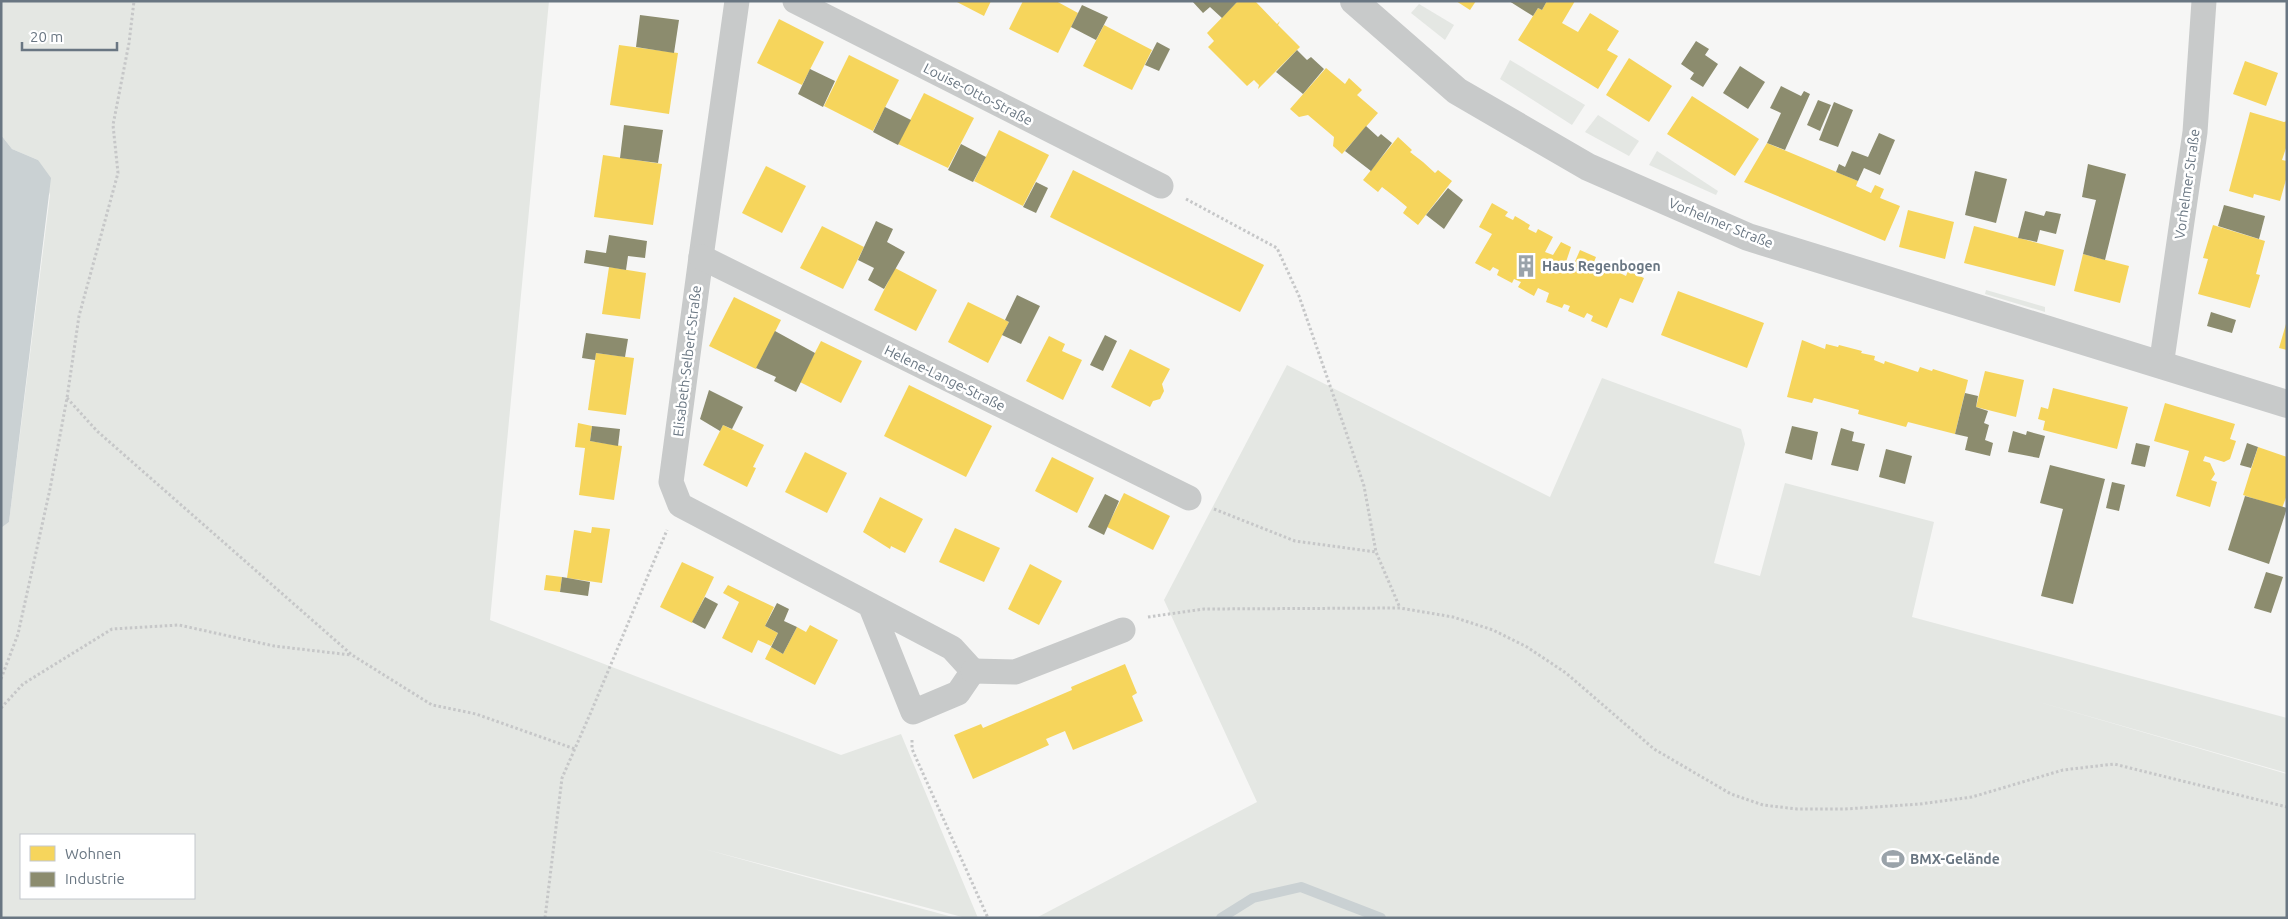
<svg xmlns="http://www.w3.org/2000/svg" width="2288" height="919" viewBox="0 0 2288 919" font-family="Ubuntu,sans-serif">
<rect width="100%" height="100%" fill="#f6f6f5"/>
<g fill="#e4e7e3" fill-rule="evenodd">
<path d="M 1,1 L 549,1 L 490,620 L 841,755 L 901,734 L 978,918 L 966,918 L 704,849 L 956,918 L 1,918 L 1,528 L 9,522 L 50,195 L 38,160 L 12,149 L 1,135 ZM 21,835 L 194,835 L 194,898 L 21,898 Z"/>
<polygon points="1419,4 1454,25 1445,40 1411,13"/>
<polygon points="1510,60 1585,105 1572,125 1500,79"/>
<polygon points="1598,115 1639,141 1629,156 1585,132"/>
<polygon points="1657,151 1718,191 1716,195 1649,165"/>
<polygon points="1986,290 2045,307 2045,312 1985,294"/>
<polygon points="1287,365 1550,497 1602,378 1741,429 1745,444 1714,563 1760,576 1785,483 1934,522 1912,617 2287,718 2287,773 2001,691 2287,774 2287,918 1036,918 1257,802 1164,600"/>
</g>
<polygon fill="#cad1d3" points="1,135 12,149 38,160 51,178 9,522 1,528"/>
<g fill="#f6d55c">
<polygon points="955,1 991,1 984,16"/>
<polygon points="1023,1 1056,1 1078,13 1058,53 1009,29"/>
<polygon points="1238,1 1255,1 1277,24 1280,21 1278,25 1300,47 1258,89 1259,85 1254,80 1247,86 1208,47 1214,41 1207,33"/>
<polygon points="1456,1 1476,1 1470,10"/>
<polygon points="1547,1 1575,1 1562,23 1578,32 1590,13 1619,31 1607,50 1618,56 1598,89 1518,40 1538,8 1542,10"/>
<polygon points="779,19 824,42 802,85 757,63"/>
<polygon points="1104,25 1152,50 1132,90 1083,66"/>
<polygon points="619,45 678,53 669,114 610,105"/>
<polygon points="849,55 899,80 873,131 824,106"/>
<polygon points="1629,58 1672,86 1649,122 1606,95"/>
<polygon points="2245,61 2278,73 2266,106 2233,94"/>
<polygon points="1326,68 1345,84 1349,78 1362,90 1357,95 1378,113 1342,154 1333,146 1334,137 1308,115 1299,117 1290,109"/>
<polygon points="924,93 974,118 948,168 898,144"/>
<polygon points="1692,96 1759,139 1735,176 1667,134"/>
<polygon points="2250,112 2284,122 2287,121 2287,145 2282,160 2287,161 2287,176 2280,201 2254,194 2253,198 2229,191"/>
<polygon points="999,130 1049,155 1023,206 974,181"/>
<polygon points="1398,137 1412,150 1410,152 1423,162 1435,173 1438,170 1452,181 1418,225 1403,213 1407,207 1395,197 1382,187 1378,192 1363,180"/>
<polygon points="1767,143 1858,181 1856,186 1871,193 1875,185 1884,189 1880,198 1900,206 1885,241 1744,182"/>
<polygon points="603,155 662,164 653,225 594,217"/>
<polygon points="766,166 806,186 782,233 742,213"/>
<polygon points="1073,170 1264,265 1240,312 1050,217"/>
<polygon points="1492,203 1508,212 1505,216 1513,220 1515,216 1530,225 1528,229 1536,233 1538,229 1553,237 1545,252 1553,255 1561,242 1571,247 1566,262 1573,266 1580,250 1596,257 1594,262 1602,265 1604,261 1620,267 1618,272 1626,276 1628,271 1644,278 1633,303 1620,298 1607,328 1591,321 1593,316 1587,313 1584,318 1568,311 1570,306 1564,304 1562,308 1546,302 1549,293 1538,288 1534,296 1518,287 1521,282 1514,279 1512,283 1497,275 1499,270 1493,267 1490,271 1475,263 1492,234 1479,227"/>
<polygon points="1908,210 1954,222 1945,259 1899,247"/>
<polygon points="2213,225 2265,241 2256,274 2260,275 2250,308 2198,294 2208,259 2203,258"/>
<polygon points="822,226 864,247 843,289 800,268"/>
<polygon points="1974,226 2064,250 2055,286 1964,263"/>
<polygon points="2083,254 2129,266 2120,303 2074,291"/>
<polygon points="609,267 646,273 640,319 602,314"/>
<polygon points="895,268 937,290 916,331 874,310"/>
<polygon points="1678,291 1764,323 1747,368 1661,335"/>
<polygon points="734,297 781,320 756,369 709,346"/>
<polygon points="968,302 1009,322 988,363 948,342"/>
<polygon points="2286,324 2287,324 2287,350 2279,348"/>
<polygon points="1049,336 1065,344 1062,351 1082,360 1063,400 1026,381"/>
<polygon points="1802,340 1825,349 1826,344 1838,347 1839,345 1862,351 1861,353 1875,356 1874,360 1884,364 1885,361 1918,372 1920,367 1932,371 1933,369 1968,380 1955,434 1908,422 1906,427 1858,414 1859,410 1814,398 1812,403 1787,397"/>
<polygon points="821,341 862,361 841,403 800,382"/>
<polygon points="1130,349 1170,369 1162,384 1164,391 1160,399 1153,401 1150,407 1111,387"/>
<polygon points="596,353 634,358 626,415 588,410"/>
<polygon points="1985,371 2024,380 2016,417 1976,407"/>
<polygon points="909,385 992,426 966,477 884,436"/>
<polygon points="2053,388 2128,407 2117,449 2043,430 2045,421 2038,419 2041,407 2048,409"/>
<polygon points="2165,403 2235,424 2230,439 2236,441 2230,459 2224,462 2205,456 2203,461 2210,463 2215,474 2211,480 2217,482 2210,507 2176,496 2189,451 2154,441"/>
<polygon points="578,423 592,426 590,441 622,446 614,500 579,495 585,448 575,447"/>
<polygon points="723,425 764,445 753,467 756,468 747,487 703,465"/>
<polygon points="2258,447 2287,457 2287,495 2282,508 2243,495"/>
<polygon points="805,452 847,473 827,513 785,492"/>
<polygon points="1052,457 1094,478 1077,513 1035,491"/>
<polygon points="1124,493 1170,516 1153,550 1107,527"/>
<polygon points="880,497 923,519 905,553 891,546 890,549 863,532"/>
<polygon points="592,527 610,529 602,583 567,578 574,530 591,533"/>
<polygon points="955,528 1000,548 984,582 939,562"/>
<polygon points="682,562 714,577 692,623 660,607"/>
<polygon points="1030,564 1062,581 1039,625 1008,609"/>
<polygon points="546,575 562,577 560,592 544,590"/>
<polygon points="728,585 774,607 765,626 778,633 771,646 758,640 752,653 722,638 739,602 723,593"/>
<polygon points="810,625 838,640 815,685 765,659 771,647 783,654 797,627 806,632"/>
<polygon points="1125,664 1137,693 1132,696 1143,721 1073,750 1065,731 1046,739 1049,745 973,779 954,735 981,724 983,728 1072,690 1071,687"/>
</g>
<g fill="#8c8c6e">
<polygon points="1192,1 1238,1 1222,18 1210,7 1203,13"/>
<polygon points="1509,1 1547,1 1542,10 1538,8 1533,16"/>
<polygon points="1082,5 1108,17 1096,40 1071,27"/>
<polygon points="640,15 679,20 674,53 636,47"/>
<polygon points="1696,41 1709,49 1705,55 1718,64 1703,87 1690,79 1694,73 1681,64"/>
<polygon points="1157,42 1170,49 1159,71 1145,65"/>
<polygon points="1297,50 1307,60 1311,57 1324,69 1303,94 1276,72"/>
<polygon points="1740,66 1765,82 1748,109 1723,93"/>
<polygon points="810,69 835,81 823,107 798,94"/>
<polygon points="1781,86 1801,96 1804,91 1810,94 1785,150 1767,143 1781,113 1770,108"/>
<polygon points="1818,100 1831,105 1820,131 1807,125"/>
<polygon points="1834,102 1853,110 1838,147 1819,140"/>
<polygon points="885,107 911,120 898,145 873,132"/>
<polygon points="624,125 663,130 658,163 620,158"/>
<polygon points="1366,126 1378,137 1381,134 1392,143 1371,171 1345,151"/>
<polygon points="1879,133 1895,140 1880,175 1864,168 1858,181 1836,172 1839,164 1845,167 1852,151 1868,157"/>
<polygon points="961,144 986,157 973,182 948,170"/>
<polygon points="2088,164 2126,174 2105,260 2083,254 2096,200 2082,197"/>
<polygon points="1975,171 2007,179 1996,223 1965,215"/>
<polygon points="1036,182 1048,188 1036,213 1023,207"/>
<polygon points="1448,188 1463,200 1444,229 1426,215"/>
<polygon points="2224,205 2265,216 2259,239 2218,226"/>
<polygon points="2025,211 2044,216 2046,211 2061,214 2056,234 2040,230 2037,242 2018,238"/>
<polygon points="876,221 893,229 887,242 905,252 884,289 868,280 874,268 858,260"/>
<polygon points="609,235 647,241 645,258 628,256 626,270 584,263 586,250 606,253"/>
<polygon points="1017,295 1040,306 1021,344 1002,335 1009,322 1005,320"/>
<polygon points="2211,312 2236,320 2232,333 2207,326"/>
<polygon points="775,331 815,353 796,392 774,381 776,377 756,368"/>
<polygon points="586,333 628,339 625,357 596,353 595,360 582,358"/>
<polygon points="1105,335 1117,341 1103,371 1090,365"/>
<polygon points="709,390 743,407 732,429 723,425 720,431 700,419"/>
<polygon points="1965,393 1978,396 1976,407 1988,411 1984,423 1989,425 1985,440 1993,443 1990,456 1965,450 1968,437 1955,434"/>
<polygon points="592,426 620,429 618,446 590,441"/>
<polygon points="1792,426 1818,432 1812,460 1785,453"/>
<polygon points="1841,428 1854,432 1852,441 1865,444 1858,471 1831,465"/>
<polygon points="2013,431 2026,435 2027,431 2045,436 2039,458 2008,452"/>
<polygon points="2136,443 2150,446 2145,467 2131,464"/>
<polygon points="2247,443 2258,447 2251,468 2240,465"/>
<polygon points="1886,449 1912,456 1905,484 1879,477"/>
<polygon points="2050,465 2105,479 2073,604 2041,596 2063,509 2040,503"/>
<polygon points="2112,482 2125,485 2119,511 2106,508"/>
<polygon points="1105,494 1119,501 1104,535 1088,527"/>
<polygon points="2245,496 2287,508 2269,564 2228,550"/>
<polygon points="2266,572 2283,577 2271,613 2254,608"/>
<polygon points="562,577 590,582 588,596 560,592"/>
<polygon points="705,597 718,604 705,629 692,622"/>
<polygon points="777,603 789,609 784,621 797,627 783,654 771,647 778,633 765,626"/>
</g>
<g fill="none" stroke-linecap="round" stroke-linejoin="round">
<polyline stroke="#cad1d3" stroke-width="10" points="1221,918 1253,898 1301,887 1381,918"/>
<g stroke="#c6c7c8" stroke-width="3" stroke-dasharray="2.5 2.5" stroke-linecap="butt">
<polyline points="1186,199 1277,248 1299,296 1345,429 1364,486 1376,552 1400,608"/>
<polyline points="67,398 97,431 352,655 432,705 476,714 575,749"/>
<polyline points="1214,509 1295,541 1376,552"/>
<polyline points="1148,617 1204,609 1400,608 1453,617 1493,630 1527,647 1566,673 1654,749 1731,794 1763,805 1797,809 1845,809 1920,804 1972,797 2063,770 2114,764 2287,807"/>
<polyline points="1,679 18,634 50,489 67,398 79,316 118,173 113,125 129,43 134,1"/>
<polyline points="1,708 23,684 112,629 179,625 274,646 351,655"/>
<polyline points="912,740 912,749 988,918"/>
<polyline points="545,918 562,778 591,712 667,530"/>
</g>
<g stroke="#c8caca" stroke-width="25">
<polyline points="737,1 701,257 671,482 680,505 952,648 973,671 958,693 913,712 871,607"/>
<polyline points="795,1 1161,186"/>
<polyline points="701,257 1189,498"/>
<polyline points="2161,366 2195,132 2204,1"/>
<polyline points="973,671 1015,672 1123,630"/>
</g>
<polyline stroke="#c8caca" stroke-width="28" points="1354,1 1457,91 1588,167 1748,237 2287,404"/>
</g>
<defs>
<symbol id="building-bare" viewBox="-9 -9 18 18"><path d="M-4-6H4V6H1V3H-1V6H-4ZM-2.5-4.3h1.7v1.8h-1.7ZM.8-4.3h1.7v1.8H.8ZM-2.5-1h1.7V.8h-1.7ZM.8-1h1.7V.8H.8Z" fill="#9aa3aa" stroke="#fff" stroke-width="2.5" paint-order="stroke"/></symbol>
<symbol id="stadium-bare" viewBox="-9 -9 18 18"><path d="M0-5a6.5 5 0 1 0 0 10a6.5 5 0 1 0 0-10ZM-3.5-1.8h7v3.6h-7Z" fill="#9aa3aa" stroke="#fff" stroke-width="2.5" paint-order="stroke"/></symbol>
</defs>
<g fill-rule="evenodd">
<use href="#building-bare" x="1510" y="250" width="32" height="32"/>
<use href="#stadium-bare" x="1877" y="843" width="32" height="32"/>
</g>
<g text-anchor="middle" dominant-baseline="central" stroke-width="5" stroke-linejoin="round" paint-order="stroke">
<g font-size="14" fill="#697682" stroke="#fff">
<text transform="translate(978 94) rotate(27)">Louise-Otto-Straße</text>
<text transform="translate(2187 184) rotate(-82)">Vorhelmer Straße</text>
<text transform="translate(1721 223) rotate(22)">Vorhelmer Straße</text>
<text transform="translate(687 361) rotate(-83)">Elisabeth-Selbert-Straße</text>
<text transform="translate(945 378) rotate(26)">Helene-Lange-Straße</text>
</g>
<g font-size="14" font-weight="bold" fill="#697682" stroke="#fff" text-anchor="start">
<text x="1542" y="266">Haus Regenbogen</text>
<text x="1910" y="859">BMX-Gelände</text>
</g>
</g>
<rect width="2288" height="919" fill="none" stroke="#697682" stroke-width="5"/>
<rect x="20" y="834" width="175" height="65" fill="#ffffff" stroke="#c3c8cd"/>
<rect x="30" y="846" width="25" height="15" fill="#f6d55c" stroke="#c3c8cd"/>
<text x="65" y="859" font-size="15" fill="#697682">Wohnen</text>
<rect x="30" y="872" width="25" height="15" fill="#8c8c6e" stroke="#c3c8cd"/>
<text x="65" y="884" font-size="15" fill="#697682">Industrie</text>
<path d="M22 42v8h95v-8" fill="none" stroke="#697682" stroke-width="2.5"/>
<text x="30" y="42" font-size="15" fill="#697682" stroke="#ffffff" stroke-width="4" paint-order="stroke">20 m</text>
</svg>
